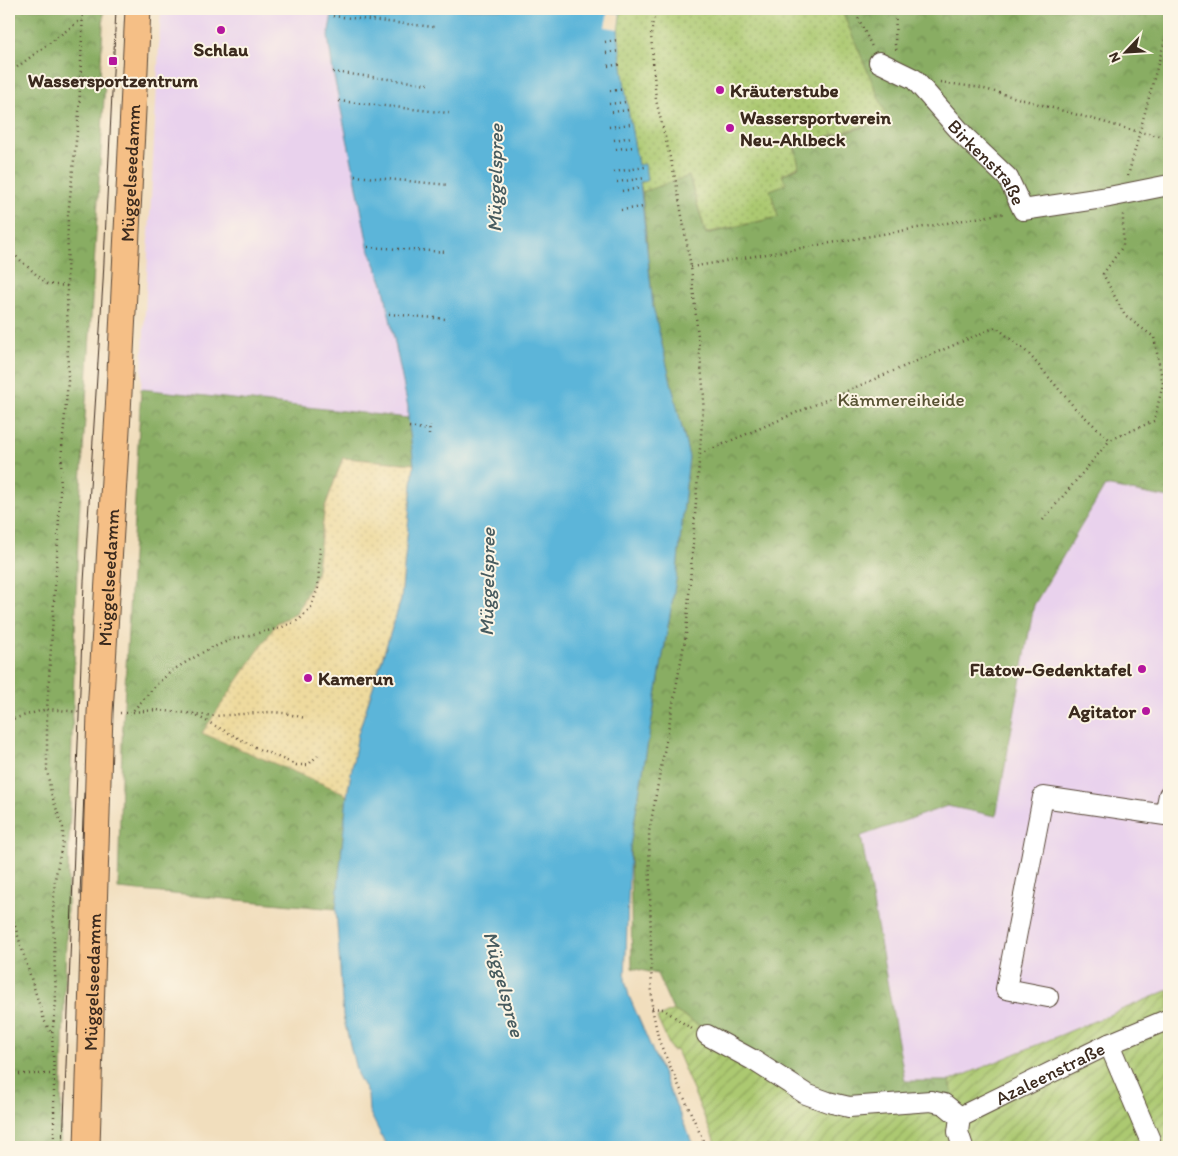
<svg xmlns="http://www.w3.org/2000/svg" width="1178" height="1156" viewBox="0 0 1178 1156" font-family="Itim,sans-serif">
<defs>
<pattern id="forest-crowns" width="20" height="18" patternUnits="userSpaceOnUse" patternTransform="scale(1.25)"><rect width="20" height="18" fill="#89ad63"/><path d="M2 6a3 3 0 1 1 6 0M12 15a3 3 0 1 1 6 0" fill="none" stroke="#718d51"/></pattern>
<pattern id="sand-dots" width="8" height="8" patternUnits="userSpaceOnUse" patternTransform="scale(1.25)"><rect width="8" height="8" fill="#eeda9e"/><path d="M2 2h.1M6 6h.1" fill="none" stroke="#cdbb88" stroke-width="1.8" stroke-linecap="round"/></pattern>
<pattern id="park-dots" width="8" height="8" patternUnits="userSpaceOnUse" patternTransform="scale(1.25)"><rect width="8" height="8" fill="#acc971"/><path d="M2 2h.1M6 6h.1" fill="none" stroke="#8da35c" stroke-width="1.8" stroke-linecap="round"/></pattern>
<pattern id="garden-furrows" width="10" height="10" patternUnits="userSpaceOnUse" patternTransform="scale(1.25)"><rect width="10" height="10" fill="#acc971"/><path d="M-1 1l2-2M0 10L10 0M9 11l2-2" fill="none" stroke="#8da35c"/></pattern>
</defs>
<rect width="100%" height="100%" fill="#fcf5e5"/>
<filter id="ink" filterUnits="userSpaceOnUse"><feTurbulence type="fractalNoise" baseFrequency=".02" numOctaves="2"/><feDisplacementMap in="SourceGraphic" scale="10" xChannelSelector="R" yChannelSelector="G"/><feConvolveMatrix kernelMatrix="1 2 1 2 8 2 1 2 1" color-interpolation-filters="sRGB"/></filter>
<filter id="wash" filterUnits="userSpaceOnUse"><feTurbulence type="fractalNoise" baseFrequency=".0096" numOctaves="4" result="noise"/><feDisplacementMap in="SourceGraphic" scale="20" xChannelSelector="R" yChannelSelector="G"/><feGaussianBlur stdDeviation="1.12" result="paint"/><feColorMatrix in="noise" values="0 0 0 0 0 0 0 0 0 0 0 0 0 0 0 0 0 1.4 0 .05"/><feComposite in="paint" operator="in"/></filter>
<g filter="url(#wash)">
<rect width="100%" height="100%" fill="#f1debd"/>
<g fill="#e9d2ed">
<polygon points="161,9 333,9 331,57 333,72 355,176 368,246 383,284 408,407 408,418 141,389"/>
<polygon points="1105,486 1169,498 1169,990 950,1081 905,1081 861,836 947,806 996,816 1034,606"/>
</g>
<g fill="url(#forest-crowns)" stroke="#626c40">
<polygon points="9,9 104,9 100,78 105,82 78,536 60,1147 9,1147"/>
<polygon points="841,9 1169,9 1169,498 1105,486 1034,605 996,816 947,806 861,836 905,1081 950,1081 953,1095 853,1106 796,1084 673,1010 657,974 632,968 630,846 676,580 689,457 653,307 642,192 689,176 706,234 778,217 770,190 785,184 782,176 799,167 795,147 888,120"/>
<polygon points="141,389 408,418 414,464 343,458 325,507 316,575 296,614 277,623 342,792 347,796 336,909 118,889 122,742"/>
</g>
<polygon fill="url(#sand-dots)" stroke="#94825e" points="343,458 414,464 401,600 358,734 347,796 342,792 202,733 277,623 296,614 316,575 325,507"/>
<polygon fill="url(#park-dots)" stroke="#747a48" points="621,9 841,9 888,119 794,146 799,166 782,175 786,184 770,190 778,217 706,233 689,176 642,192 640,182 646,178 645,165 638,165 628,110 620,51 618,29"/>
<polygon fill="url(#garden-furrows)" stroke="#747a48" points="1169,990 1169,1147 717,1147 676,1050 672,1051 657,1018 673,1010 795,1083 853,1106 953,1095 950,1081"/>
<polygon fill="#5cb5d9" stroke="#4c707c" points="333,9 621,9 618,29 620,51 628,110 638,165 645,164 647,181 640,182 653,307 689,457 676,580 630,846 625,979 629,996 694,1147 387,1147 369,1111 368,1095 357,1074 343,1016 336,909 347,796 358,734 401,600 414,464 408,418 408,407 383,284 368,246 355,176 333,72 328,36"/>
<polygon fill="#f1debd" points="608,12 620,14 618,29 605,27"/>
</g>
<g filter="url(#ink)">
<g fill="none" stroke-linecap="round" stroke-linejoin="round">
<defs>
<g id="minor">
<path id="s1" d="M 879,62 L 914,79 L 966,138 L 1008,178 L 1023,210 L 1109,197 L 1169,185"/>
<polyline points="1048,997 1006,989 1043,797 1165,815 1169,795"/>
<polyline points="707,1035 753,1060 806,1094 828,1102 849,1107 931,1101 944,1104 960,1117"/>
<polyline points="1109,1044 1150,1140"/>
<path id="s2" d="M 960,1117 L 1109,1044 L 1169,1019"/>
<polyline points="960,1117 958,1132 963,1147"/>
</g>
<g id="major">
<path id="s3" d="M 87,1147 L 100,713 L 118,413 L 138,9"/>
</g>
</defs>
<use href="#minor" stroke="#564536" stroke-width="22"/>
<use href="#major" stroke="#564536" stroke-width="27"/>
<g stroke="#564536" stroke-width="2.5" stroke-dasharray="1 4" stroke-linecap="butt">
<polyline points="657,9 654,15 651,35 656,100 676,182 691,267 704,396 686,634 649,832 652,1008 659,1041 706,1147"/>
<polyline points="854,9 872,47"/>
<polyline points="896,9 895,44 897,52"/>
<polyline points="82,13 89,9"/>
<polyline points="333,16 434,27"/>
<polyline points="605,42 618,40"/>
<polyline points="606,53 620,51"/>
<polyline points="608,66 622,64"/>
<polyline points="333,72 428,84"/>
<polyline points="9,73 82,19"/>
<polyline points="940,82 981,88 1139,132 1169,138"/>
<polyline points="610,91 625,89"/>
<polyline points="339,101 449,113"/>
<polyline points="609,104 626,102"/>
<polyline points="612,112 628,110"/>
<polyline points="609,127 630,124"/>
<polyline points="614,140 632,137"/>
<polyline points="616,149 634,147"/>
<polyline points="614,172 645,167"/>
<polyline points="355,176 449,185"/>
<polyline points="1128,176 1156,71 1169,26"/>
<polyline points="617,182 646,178"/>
<polyline points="622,191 641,188"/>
<polyline points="621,210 643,207"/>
<polyline points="368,247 446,252"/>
<polyline points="9,250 47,284 67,286"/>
<polyline points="691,267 1005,213"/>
<polyline points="389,314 446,319"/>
<polyline points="409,427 429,430"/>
<polyline points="429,435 430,425"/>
<polyline points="700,454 996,327 1028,353 1075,408 1110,440 1154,421 1163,384 1154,337 1125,316 1103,274 1123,246 1123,211"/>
<polyline points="1043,520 1110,440"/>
<polyline points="133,712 156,710 215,716 270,712 284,713 305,718"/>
<polyline points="120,713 131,713 158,683 173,670 205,651 232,639 280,628 299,620 311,607 318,588 320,547"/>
<polyline points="193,714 255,747 296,765 308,765 319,754"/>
<polyline points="9,720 47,709 80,712"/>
<polyline points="9,907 44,1020 51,1033"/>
<polyline points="652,1008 663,1009 692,1029"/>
<polyline points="9,1074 54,1074"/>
<polyline points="54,1147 54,1074 52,1035 56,1002 53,914 55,879 63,841 63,828 51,793 47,770 47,709 58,540 62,448 68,381 67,286 68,216 79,113 83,9"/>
</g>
<use href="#minor" stroke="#fff" stroke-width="20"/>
<use href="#major" stroke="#f5bf86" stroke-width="25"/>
<g stroke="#3b2a1e" stroke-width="1">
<polyline points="80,895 84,793"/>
<polyline points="63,1147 84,582 103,282 116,9"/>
</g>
</g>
</g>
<g fill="#b5179e" stroke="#fcf5e5" stroke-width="2">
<circle cx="221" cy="30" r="5"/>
<rect x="108" y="56" width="10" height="10" rx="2.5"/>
<circle cx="720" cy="90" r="5"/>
<circle cx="730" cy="128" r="5"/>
<circle cx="1142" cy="669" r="5"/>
<circle cx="308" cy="678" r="5"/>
<circle cx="1146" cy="711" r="5"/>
</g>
<g text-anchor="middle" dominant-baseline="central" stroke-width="4" stroke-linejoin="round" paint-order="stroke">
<g font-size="19" font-weight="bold" fill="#3b2a1e" stroke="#fcf5e5" text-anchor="start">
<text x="221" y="49" text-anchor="middle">Schlau</text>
<text x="113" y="80" text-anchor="middle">Wassersportzentrum</text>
<text x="730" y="90">Kräuterstube</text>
<text x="740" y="117">Wassersportverein<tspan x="740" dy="22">Neu-Ahlbeck</tspan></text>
<text x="1132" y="669" text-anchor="end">Flatow-Gedenktafel</text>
<text x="318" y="678">Kamerun</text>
<text x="1136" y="711" text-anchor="end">Agitator</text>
</g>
<g font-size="19" fill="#3b2a1e" stroke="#fcf5e5">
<text stroke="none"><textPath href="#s1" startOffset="150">Birkenstraße</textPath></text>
<text stroke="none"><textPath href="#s3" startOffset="975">Müggelseedamm</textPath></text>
<text stroke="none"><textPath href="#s3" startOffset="570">Müggelseedamm</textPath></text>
<text stroke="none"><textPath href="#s3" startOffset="165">Müggelseedamm</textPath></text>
<text stroke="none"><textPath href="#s2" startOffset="100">Azaleenstraße</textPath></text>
</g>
<g font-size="19" fill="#575233" stroke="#fcf5e5">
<text x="901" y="399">Kämmereiheide</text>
</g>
<g font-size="20" font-style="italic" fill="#475b5f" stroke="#fcf5e5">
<text transform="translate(495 178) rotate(-89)">Müggelspree</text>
<text transform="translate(487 582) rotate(-89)">Müggelspree</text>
<text transform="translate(504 984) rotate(75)">Müggelspree</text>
</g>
</g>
<rect width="1178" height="1156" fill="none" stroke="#fcf5e5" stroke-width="30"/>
<g transform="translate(1126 52) rotate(245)" stroke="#fcf5e5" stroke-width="4" paint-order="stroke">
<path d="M0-4L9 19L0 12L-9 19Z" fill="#3b2a1e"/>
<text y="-8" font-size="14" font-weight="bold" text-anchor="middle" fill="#3b2a1e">N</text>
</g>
</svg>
